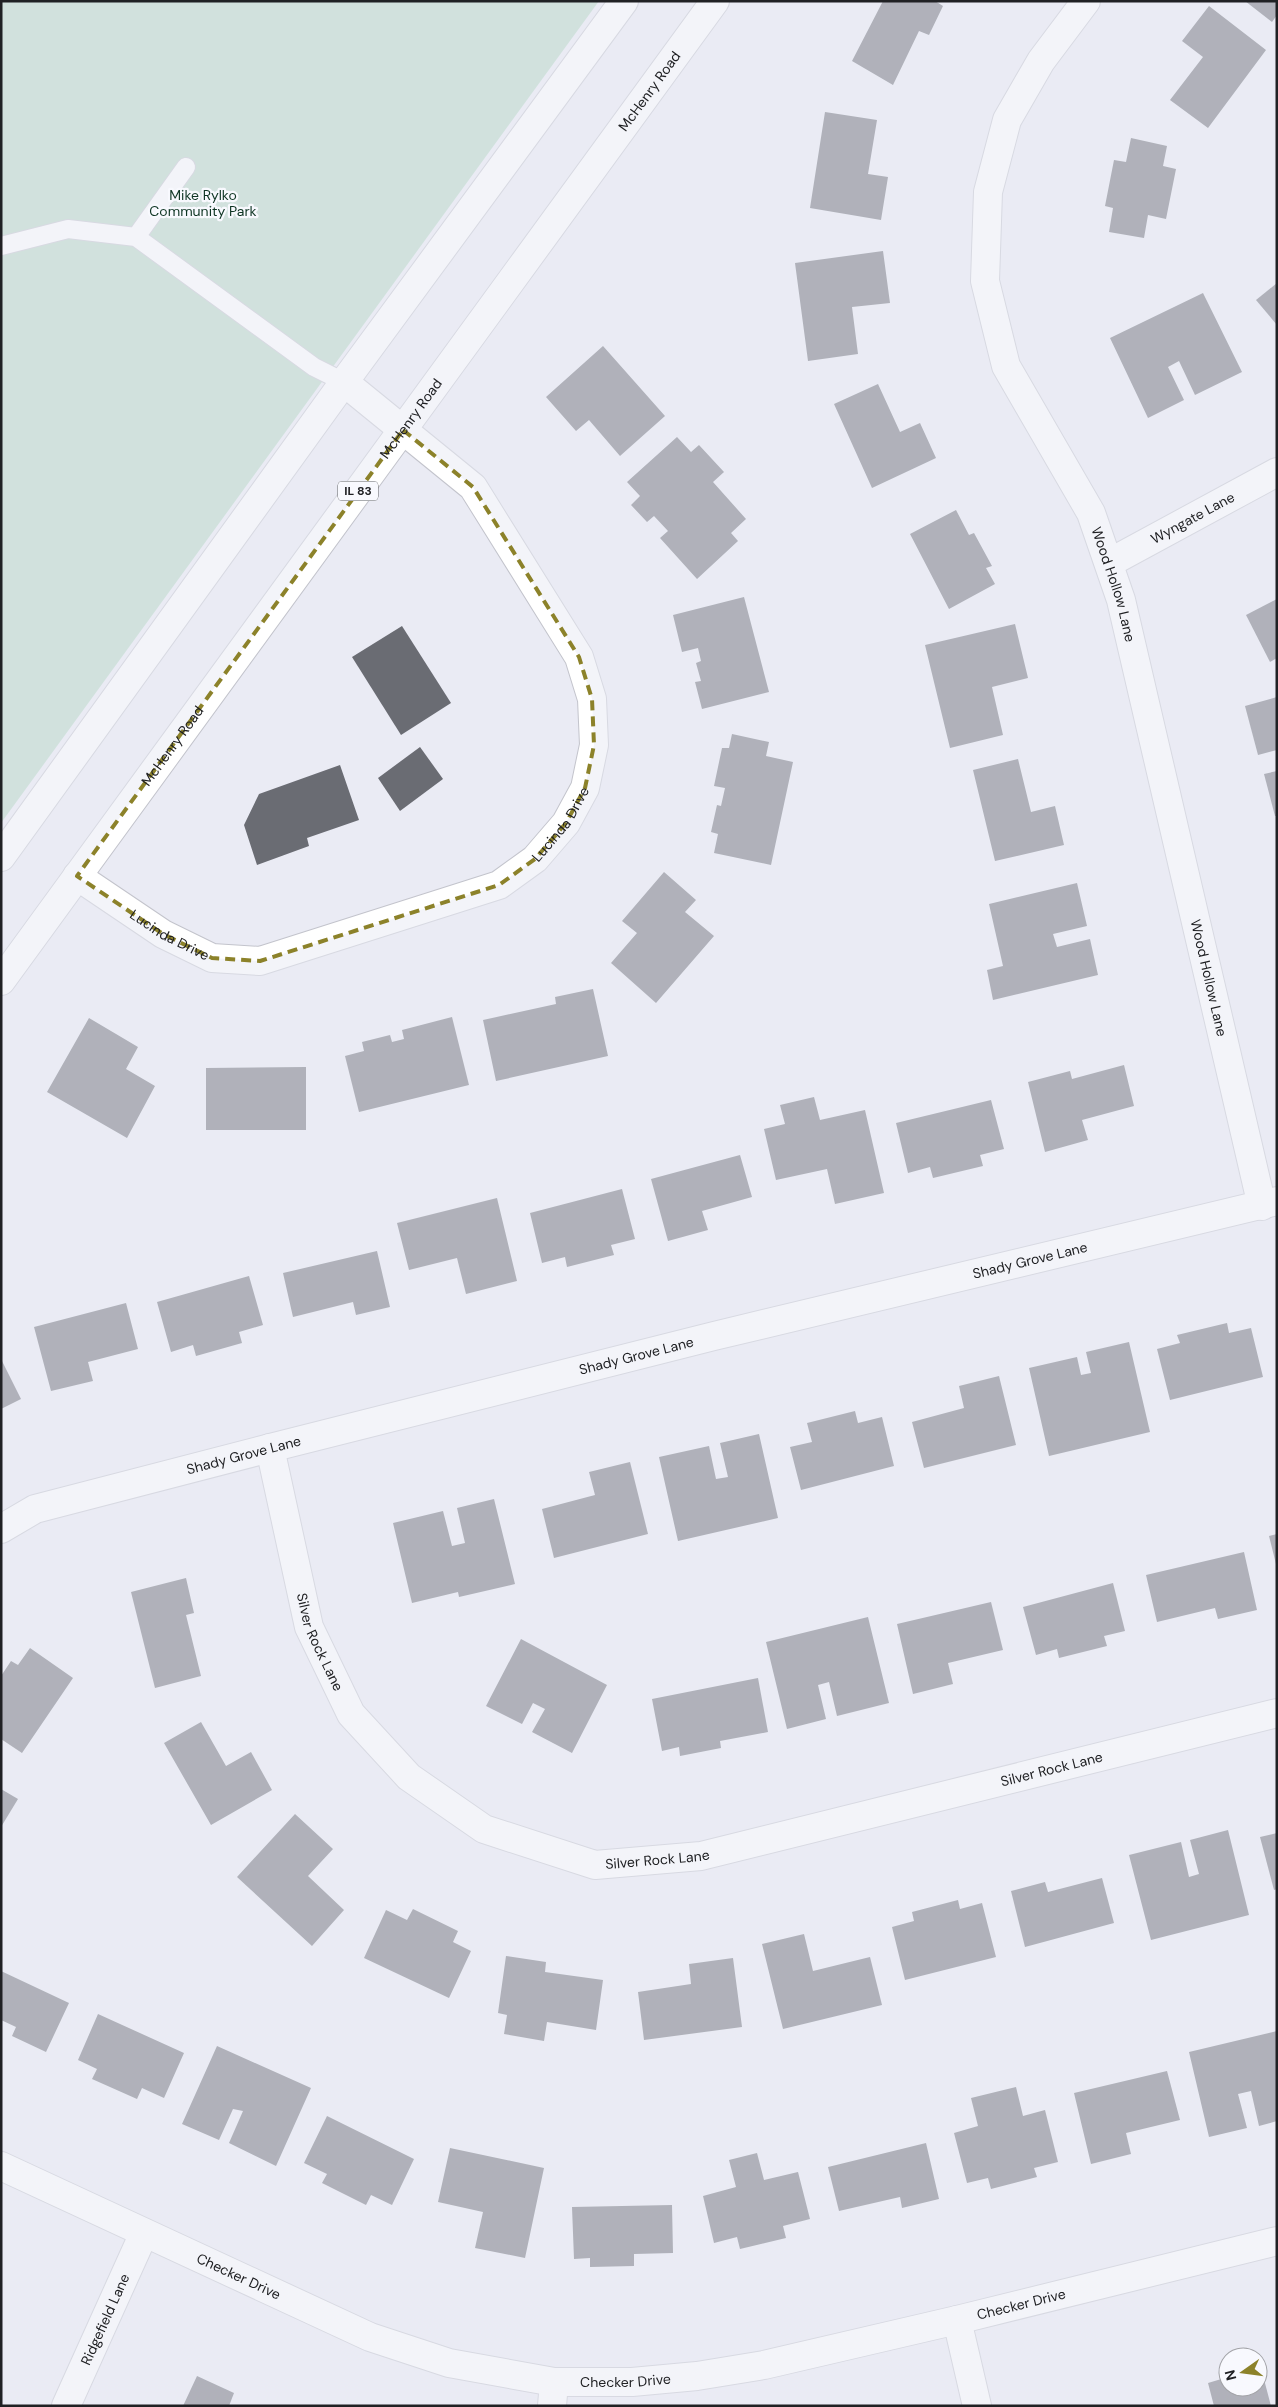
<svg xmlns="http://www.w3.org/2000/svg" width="1278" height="2407" viewBox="0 0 1278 2407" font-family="'DM Sans',sans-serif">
<rect width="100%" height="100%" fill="#eaebf4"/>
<polygon fill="#b3d6c1" points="1,1 599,1 1,823"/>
<g fill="#6a6c73">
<polygon points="883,1 935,1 943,6 929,35 919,31 893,85 852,61"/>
<polygon points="1245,1 1277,1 1277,15 1272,22"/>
<polygon points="1209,6 1266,50 1208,128 1170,100 1203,57 1182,41"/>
<polygon points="825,112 877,120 868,174 888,177 881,220 810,208"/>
<polygon points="1131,138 1167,146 1163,166 1176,169 1166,219 1148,215 1144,238 1109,232 1113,208 1105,206 1114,160 1126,162"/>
<polygon points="883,251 890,303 852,307 858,354 808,361 795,263"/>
<polygon points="1277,283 1277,325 1256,300"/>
<polygon points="1203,293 1242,372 1195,395 1179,361 1168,367 1184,400 1148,418 1110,338"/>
<polygon points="603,346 665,416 620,456 589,420 576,431 546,397"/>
<polygon points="878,384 900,432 920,423 936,458 872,488 834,404"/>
<polygon points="677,437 691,452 699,445 724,472 713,482 746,519 731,533 738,541 697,579 660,538 668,531 654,516 647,522 631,505 640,496 627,482"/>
<polygon points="956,510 969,535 974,533 992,566 986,568 995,584 949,609 910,534"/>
<polygon points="744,597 769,692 702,709 695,682 701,681 696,663 701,661 698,648 682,652 673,615"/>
<polygon points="1277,599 1277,658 1270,662 1246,615"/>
<polygon points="1015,624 1028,678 992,687 1003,735 950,748 925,645"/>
<polygon points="402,626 451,703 401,735 352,657"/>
<polygon points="1277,697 1277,750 1258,755 1245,706"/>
<polygon points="732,734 769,742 766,756 793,762 771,865 714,853 718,834 711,832 717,805 721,806 725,788 714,786 722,748 729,748"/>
<polygon points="420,747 443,779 400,811 378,778"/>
<polygon points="1018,759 1031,812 1055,806 1064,845 995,861 973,770"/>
<polygon points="340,765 359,820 307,838 309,846 257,865 244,825 259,794"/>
<polygon points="1277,771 1277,816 1275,816 1264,774"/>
<polygon points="664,872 696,900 685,912 714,936 656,1003 611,963 637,933 622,921"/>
<polygon points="1077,883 1087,926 1053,934 1057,947 1090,939 1098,975 993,1000 987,970 1003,966 989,904"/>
<polygon points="593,989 608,1056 496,1081 483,1020 556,1004 555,997"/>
<polygon points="452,1017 469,1085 359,1112 345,1056 364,1051 362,1042 390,1035 392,1042 404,1039 402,1030"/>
<polygon points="89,1018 138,1047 126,1069 155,1086 127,1138 47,1092"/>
<polygon points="1124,1065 1134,1106 1082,1120 1088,1140 1045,1152 1028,1082 1070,1071 1072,1079"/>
<polygon points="306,1067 306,1130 206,1130 206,1068"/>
<polygon points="814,1097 820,1120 865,1110 884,1193 835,1204 827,1169 776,1180 764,1129 785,1124 780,1105"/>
<polygon points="991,1100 1004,1149 980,1155 983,1166 933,1178 930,1167 908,1173 896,1123"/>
<polygon points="740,1155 752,1197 702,1211 708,1230 668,1241 651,1179"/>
<polygon points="622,1189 635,1239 611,1245 614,1255 567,1267 565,1257 542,1263 530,1213"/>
<polygon points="497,1198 517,1281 466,1294 457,1258 409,1270 397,1223"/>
<polygon points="377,1251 390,1307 356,1315 353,1302 293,1317 283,1273"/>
<polygon points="249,1276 263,1325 239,1332 242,1343 196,1356 193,1345 171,1352 157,1302"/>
<polygon points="126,1303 138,1349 88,1362 93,1381 51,1391 34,1327"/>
<polygon points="1227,1323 1229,1333 1251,1328 1263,1377 1170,1400 1157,1349 1180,1343 1177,1335"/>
<polygon points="1129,1342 1150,1432 1049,1456 1029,1368 1077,1357 1081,1375 1091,1373 1086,1352"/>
<polygon points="1,1359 21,1399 1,1409"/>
<polygon points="999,1376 1016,1445 924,1468 912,1422 964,1408 959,1386"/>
<polygon points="855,1411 858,1423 882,1417 894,1466 801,1490 790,1447 812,1442 807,1423"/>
<polygon points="759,1434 778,1518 678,1541 659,1457 709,1446 716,1479 728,1477 720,1443"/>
<polygon points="630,1462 648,1534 554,1558 542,1509 595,1495 589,1472"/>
<polygon points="494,1499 515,1584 459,1597 458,1592 412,1603 393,1523 443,1511 452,1546 465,1543 457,1508"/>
<polygon points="1277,1534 1277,1564 1276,1564 1269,1536"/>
<polygon points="1244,1552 1257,1610 1218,1619 1215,1608 1157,1622 1146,1575"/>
<polygon points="186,1578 194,1613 186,1615 201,1676 155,1688 131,1592"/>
<polygon points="1113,1583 1125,1631 1104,1636 1107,1646 1059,1658 1057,1649 1036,1655 1023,1607"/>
<polygon points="991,1602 1003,1650 948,1663 953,1684 913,1694 897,1624"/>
<polygon points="868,1617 889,1703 837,1716 829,1682 818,1685 826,1719 787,1729 766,1642"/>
<polygon points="521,1639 607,1685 572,1753 532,1732 545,1709 533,1703 522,1724 486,1706"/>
<polygon points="30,1648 73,1678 22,1753 1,1739 1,1676 11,1661 18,1665"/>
<polygon points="758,1678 768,1732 720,1741 721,1748 680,1756 679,1747 662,1751 652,1699"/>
<polygon points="201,1722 226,1766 251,1752 272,1790 211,1825 164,1743"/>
<polygon points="1,1789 18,1799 1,1827"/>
<polygon points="295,1814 333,1849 308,1876 344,1910 312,1946 237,1877"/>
<polygon points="1228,1830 1249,1915 1151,1940 1129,1855 1181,1842 1189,1877 1199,1874 1190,1840"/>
<polygon points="1277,1833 1277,1889 1274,1890 1260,1837"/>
<polygon points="1102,1878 1114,1923 1025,1947 1011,1891 1045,1882 1048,1892"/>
<polygon points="958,1900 960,1909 982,1903 996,1957 905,1980 892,1927 914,1921 912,1912"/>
<polygon points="413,1909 458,1931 453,1942 471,1951 449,1998 364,1958 386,1910 407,1920"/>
<polygon points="804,1934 813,1971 870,1957 882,2005 783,2029 762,1944"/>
<polygon points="506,1956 546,1962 545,1972 603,1980 596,2030 547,2022 544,2041 504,2034 507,2015 498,2013"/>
<polygon points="733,1958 742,2027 644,2040 638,1992 691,1984 689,1964"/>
<polygon points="1,1971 69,2003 46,2052 12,2036 16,2027 1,2020"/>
<polygon points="98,2014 184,2053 164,2098 142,2088 137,2099 92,2079 97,2069 78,2060"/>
<polygon points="1277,2031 1277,2121 1259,2126 1251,2091 1238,2094 1247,2128 1209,2137 1189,2052"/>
<polygon points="217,2046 311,2088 276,2166 229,2143 243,2111 233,2109 219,2140 182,2124"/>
<polygon points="1167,2071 1180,2120 1126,2133 1131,2154 1091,2164 1074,2093"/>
<polygon points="1016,2087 1023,2116 1045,2110 1058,2162 1034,2168 1037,2177 991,2189 988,2178 967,2183 954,2133 978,2126 971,2098"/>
<polygon points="327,2116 414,2159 392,2205 371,2195 366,2205 322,2183 327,2174 304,2163"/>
<polygon points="926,2143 939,2199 902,2208 900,2197 839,2211 828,2167"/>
<polygon points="450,2148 544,2168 525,2258 475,2248 483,2212 438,2202"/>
<polygon points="757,2153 764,2180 798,2172 810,2219 783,2226 786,2238 740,2249 737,2237 714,2243 703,2196 736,2187 729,2160"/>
<polygon points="672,2205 673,2253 634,2254 634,2266 590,2267 590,2258 574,2259 572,2207"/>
<polygon points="1261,2368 1271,2406 1214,2406 1208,2383 1228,2377 1228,2387 1258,2387 1258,2369"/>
<polygon points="197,2376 234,2393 229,2406 183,2406"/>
</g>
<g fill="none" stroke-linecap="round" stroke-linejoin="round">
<defs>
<g id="service">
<polyline points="136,237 186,167"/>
<polyline points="1,246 68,229 136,237 314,367 344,382"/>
</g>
<g id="minor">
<path id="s1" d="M 1086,1 L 1041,61 L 1007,120 L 988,192 L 985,281 L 1006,366 L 1091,513 L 1121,600 L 1262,1206"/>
<path id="s2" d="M 1109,563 L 1277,472"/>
<path id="s3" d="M 77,876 L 163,934 L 212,958 L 260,961 L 499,885 L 535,859 L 566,823 L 585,788 L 594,745 L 592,699 L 579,657 L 473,487 L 344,382"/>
<path id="s4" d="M 270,1448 L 309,1627 L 351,1714 L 409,1777 L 484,1829 L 595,1865 L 701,1856 L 1277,1713"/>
<path id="s5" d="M 1,1529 L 35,1509 L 270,1448 L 714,1336 L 1277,1201"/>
<polyline points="957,2320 977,2406"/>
<path id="s6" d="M 66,2406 L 144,2233"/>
<polyline points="552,2406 554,2382"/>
</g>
<g id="tertiary">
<path id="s7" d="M 1,2166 L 370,2337 L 449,2363 L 554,2382 L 632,2382 L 697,2376 L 764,2365 L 957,2320 L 1277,2241"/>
</g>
<g id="primary">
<polyline points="1,857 344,382 624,1"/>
<path id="s8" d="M 1,981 L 715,1"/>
</g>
</defs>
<use href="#service" stroke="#c3c4cc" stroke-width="20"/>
<use href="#minor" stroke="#c3c4cc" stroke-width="30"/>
<use href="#tertiary" stroke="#c3c4cc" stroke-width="30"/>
<use href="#primary" stroke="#c3c4cc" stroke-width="30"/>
<use href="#service" stroke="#fff" stroke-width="18"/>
<use href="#minor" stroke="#fff" stroke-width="28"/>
<use href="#tertiary" stroke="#fff" stroke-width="28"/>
<use href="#primary" stroke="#fff" stroke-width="28"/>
</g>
<path d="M0 0H1278V2407H0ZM 403,430 L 473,487 L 579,657 L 592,699 L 594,745 L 585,788 L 566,823 L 535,859 L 499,885 L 260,961 L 212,958 L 163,934 L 77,876 Z" fill="#eaebf4" fill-opacity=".55" fill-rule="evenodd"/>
<path fill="none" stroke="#8c822a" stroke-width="4" stroke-dasharray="10 6" stroke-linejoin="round" d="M 403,430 L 473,487 L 579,657 L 592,699 L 594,745 L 585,788 L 566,823 L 535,859 L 499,885 L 260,961 L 212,958 L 163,934 L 77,876 Z"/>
<g text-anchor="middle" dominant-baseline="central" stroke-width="4.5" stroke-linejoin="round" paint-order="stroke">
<rect fill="#f8f9fe" stroke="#616265" stroke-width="1" x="338" y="481.5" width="40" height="19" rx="4"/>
<g font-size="12" font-weight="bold" fill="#202124">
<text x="358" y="491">IL 83</text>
</g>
<g font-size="14" fill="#202124" stroke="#f8f9fe">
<text stroke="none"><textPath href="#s8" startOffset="1101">McHenry Road</textPath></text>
<text stroke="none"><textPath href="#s8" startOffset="696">McHenry Road</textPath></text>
<text stroke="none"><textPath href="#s2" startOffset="95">Wyngate Lane</textPath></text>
<text stroke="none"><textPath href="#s1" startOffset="639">Wood Hollow Lane</textPath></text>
<text stroke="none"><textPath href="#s8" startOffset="291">McHenry Road</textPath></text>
<text stroke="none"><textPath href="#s3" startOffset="545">Lucinda Drive</textPath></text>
<text stroke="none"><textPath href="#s3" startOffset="110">Lucinda Drive</textPath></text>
<text stroke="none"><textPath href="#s1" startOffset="1044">Wood Hollow Lane</textPath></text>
<text stroke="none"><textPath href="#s5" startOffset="1065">Shady Grove Lane</textPath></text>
<text stroke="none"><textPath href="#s5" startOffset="660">Shady Grove Lane</textPath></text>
<text stroke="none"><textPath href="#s5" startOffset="255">Shady Grove Lane</textPath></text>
<text stroke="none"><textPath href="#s4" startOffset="201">Silver Rock Lane</textPath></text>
<text stroke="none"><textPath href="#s4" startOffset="1041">Silver Rock Lane</textPath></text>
<text stroke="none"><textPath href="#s4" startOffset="636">Silver Rock Lane</textPath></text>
<text stroke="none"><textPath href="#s7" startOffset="262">Checker Drive</textPath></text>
<text stroke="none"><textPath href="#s7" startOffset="1072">Checker Drive</textPath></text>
<text stroke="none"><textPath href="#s6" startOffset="95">Ridgefield Lane</textPath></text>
<text stroke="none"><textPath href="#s7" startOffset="668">Checker Drive</textPath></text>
</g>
<g font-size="14" fill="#0e3523" stroke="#f8f9fe">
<text x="203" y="195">Mike Rylko<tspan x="203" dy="16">Community Park</tspan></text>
</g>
</g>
<rect width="1278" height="2407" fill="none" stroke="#202124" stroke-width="5"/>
<g transform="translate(1243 2372) rotate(256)"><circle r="24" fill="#f8f9fe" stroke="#a2a3a7"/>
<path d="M0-4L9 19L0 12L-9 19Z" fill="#8c822a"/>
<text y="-8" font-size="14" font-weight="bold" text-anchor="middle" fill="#202124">N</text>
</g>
</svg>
